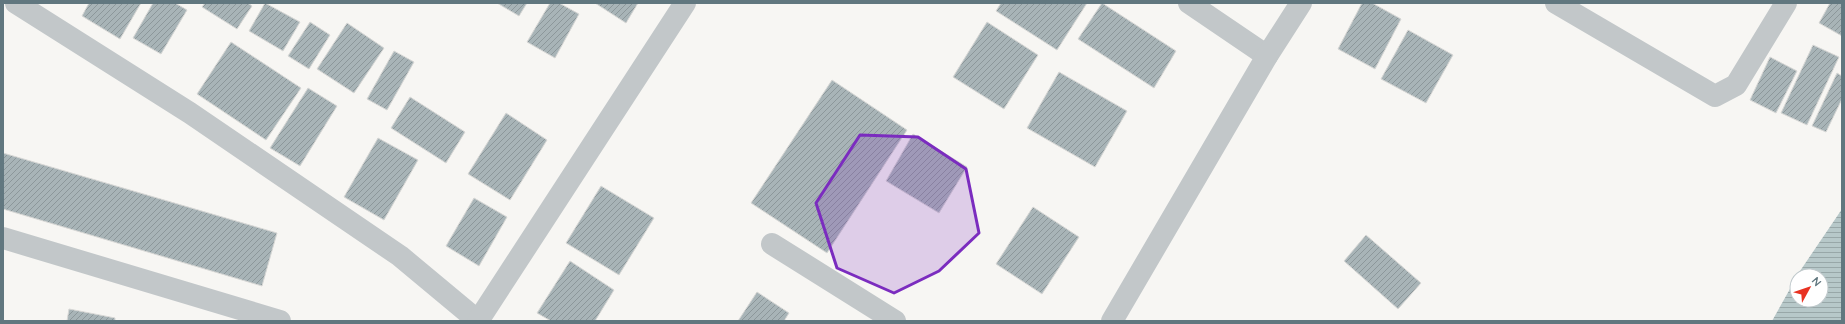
<svg xmlns="http://www.w3.org/2000/svg" width="1845" height="324" viewBox="0 0 1845 324" font-family="Quicksand,sans-serif">
<defs>
<pattern id="water-rules" width="6" height="5" patternUnits="userSpaceOnUse"><rect width="6" height="5" fill="#b7c8c9"/><path d="M0 2.5h6" fill="none" stroke="#98a7a8"/></pattern>
<pattern id="building-hatch" width="6" height="6" patternUnits="userSpaceOnUse"><rect width="6" height="6" fill="#a8b4b7"/><path d="M-1 1l2-2M0 6l6-6M5 7l2-2" fill="none" stroke="#8c979a"/></pattern>
</defs>
<rect width="100%" height="100%" fill="#f7f6f3"/>
<path fill="url(#water-rules)" fill-rule="evenodd" d="M 1842,209 L 1842,321 L 1772,321 L 1800,271 ZM 1797,276 L 1821,276 L 1821,300 L 1797,300 Z"/>
<g fill="url(#building-hatch)" stroke="#d8d8d6">
<polygon points="89,3 141,3 120,39 82,16"/>
<polygon points="153,3 175,3 187,10 161,54 133,38"/>
<polygon points="205,3 248,3 252,6 237,29 202,7"/>
<polygon points="265,3 300,22 283,51 249,31"/>
<polygon points="497,3 527,3 519,16"/>
<polygon points="550,3 559,3 579,14 555,58 527,42"/>
<polygon points="595,3 638,3 626,23"/>
<polygon points="1001,3 1087,3 1057,50 996,11"/>
<polygon points="1102,3 1176,51 1154,88 1078,39"/>
<polygon points="1362,3 1372,3 1401,19 1375,69 1338,49"/>
<polygon points="1830,3 1842,3 1842,36 1819,23"/>
<polygon points="310,22 330,35 309,69 288,56"/>
<polygon points="987,22 1038,55 1004,109 953,77"/>
<polygon points="347,23 384,48 354,93 317,69"/>
<polygon points="1408,30 1453,55 1426,103 1381,79"/>
<polygon points="231,42 301,88 266,140 197,94"/>
<polygon points="1813,45 1839,57 1807,125 1781,113"/>
<polygon points="394,51 414,62 387,110 367,99"/>
<polygon points="1770,57 1797,71 1776,113 1750,100"/>
<polygon points="1059,72 1127,111 1095,167 1027,128"/>
<polygon points="1837,73 1842,76 1842,99 1826,132 1812,126"/>
<polygon points="832,80 907,130 827,253 751,203"/>
<polygon points="308,88 337,106 300,166 270,148"/>
<polygon points="410,97 465,132 446,163 391,128"/>
<polygon points="506,113 547,140 510,200 468,174"/>
<polygon points="913,134 967,167 939,213 886,181"/>
<polygon points="378,138 418,160 384,220 344,197"/>
<polygon points="3,153 277,233 262,286 3,209"/>
<polygon points="601,186 654,218 619,275 566,243"/>
<polygon points="474,198 507,217 479,266 446,246"/>
<polygon points="1033,207 1079,237 1042,294 996,264"/>
<polygon points="1366,235 1421,283 1398,309 1344,261"/>
<polygon points="570,261 614,290 595,321 551,321 537,313"/>
<polygon points="757,292 789,313 784,321 738,321"/>
<polygon points="69,309 115,318 115,321 67,321"/>
</g>
<g fill="none" stroke-linecap="round" stroke-linejoin="round">
<g stroke="#c2c7c9" stroke-width="22">
<polyline points="16,3 190,113 400,256 478,321"/>
<polyline points="1189,3 1267,56"/>
<polyline points="1556,3 1715,96 1736,85 1786,3"/>
<polyline points="3,238 280,321"/>
<polyline points="772,244 895,321"/>
<polyline points="478,321 685,3"/>
<polyline points="1112,321 1267,56 1301,3"/>
</g>
</g>
<path fill="#7b2cbf" fill-opacity="0.2" stroke="#7b2cbf" stroke-width="3" stroke-linejoin="round" d="M 860,135 L 918,137 L 966,169 L 979,233 L 939,271 L 894,293 L 837,268 L 816,203 Z"/>
<rect width="1845" height="324" fill="none" stroke="#61777f" stroke-width="8"/>
<g transform="translate(1809 288) rotate(50)"><circle r="19" fill="#ffffff" stroke="#c0c9cc"/>
<path d="M0-3L7 15L0 10L-7 15Z" fill="#e83222"/>
<text y="-6" font-size="11" font-weight="bold" text-anchor="middle" fill="#61777f">N</text>
</g>
</svg>
